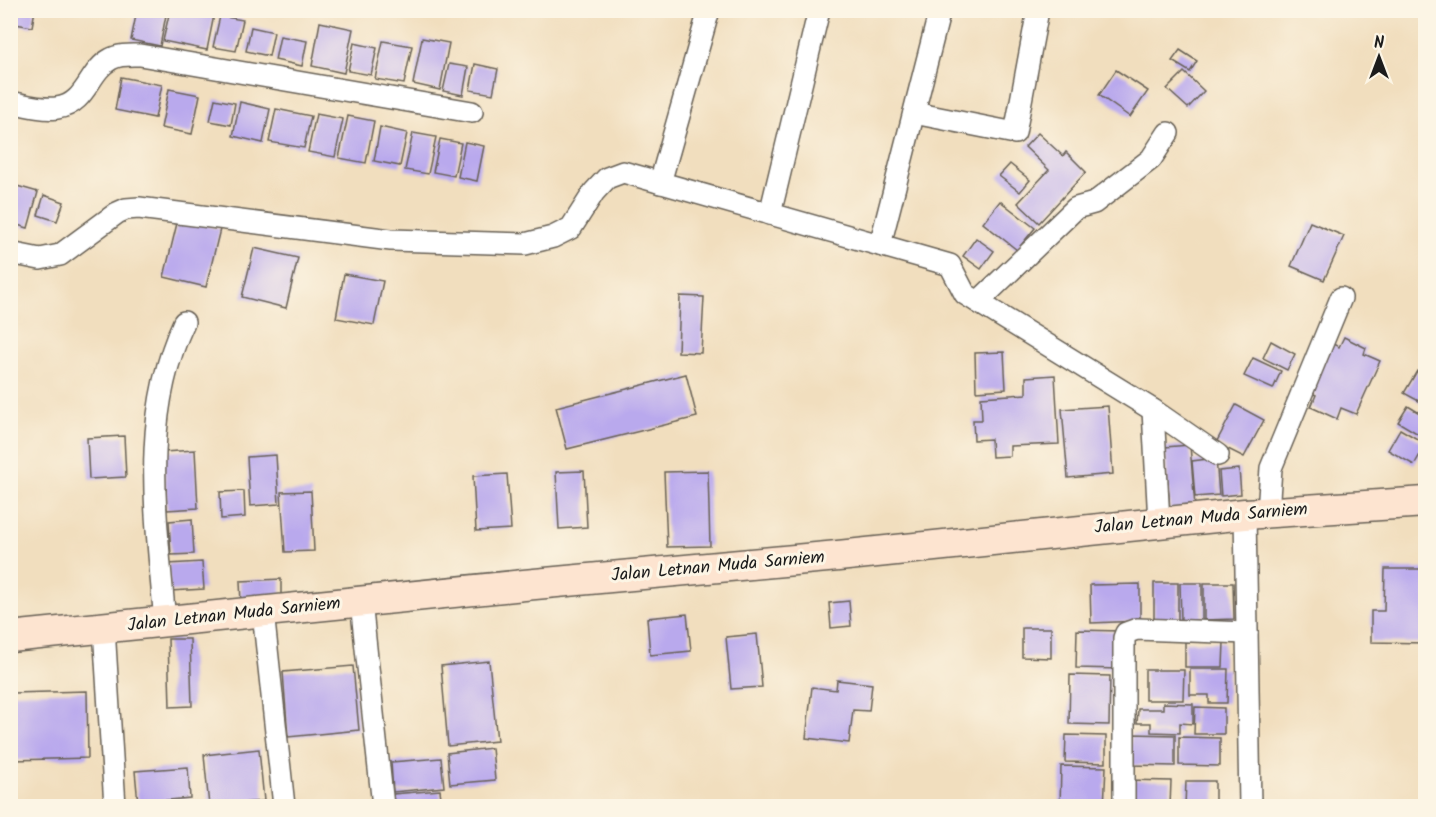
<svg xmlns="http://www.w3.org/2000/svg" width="1436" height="817" viewBox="0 0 1436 817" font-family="Kalam,sans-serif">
<rect width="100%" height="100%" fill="#fcf5e5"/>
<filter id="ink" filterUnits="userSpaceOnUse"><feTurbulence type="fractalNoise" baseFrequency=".0167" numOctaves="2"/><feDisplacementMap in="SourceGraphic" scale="12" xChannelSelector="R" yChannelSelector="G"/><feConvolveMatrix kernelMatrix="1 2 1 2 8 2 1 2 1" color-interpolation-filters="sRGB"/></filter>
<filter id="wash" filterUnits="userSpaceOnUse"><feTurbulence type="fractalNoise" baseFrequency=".008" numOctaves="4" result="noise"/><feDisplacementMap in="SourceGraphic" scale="24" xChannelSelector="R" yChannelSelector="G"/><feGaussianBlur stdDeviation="1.35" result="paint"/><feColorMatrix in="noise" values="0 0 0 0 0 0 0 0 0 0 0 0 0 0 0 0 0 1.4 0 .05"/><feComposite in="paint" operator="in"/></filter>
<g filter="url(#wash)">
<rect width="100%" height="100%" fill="#f1debe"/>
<g id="blocks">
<g fill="#b9a9ed">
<polygon points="10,10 35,10 32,27 10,23"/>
<polygon points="137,10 166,15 160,46 131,40"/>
<polygon points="170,10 215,10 207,50 163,41"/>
<polygon points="220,16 243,20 236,51 213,47"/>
<polygon points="320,22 353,29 344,73 312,66"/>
<polygon points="251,27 274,32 269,56 246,51"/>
<polygon points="280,36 307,41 302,66 275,60"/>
<polygon points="422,38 449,43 440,90 413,84"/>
<polygon points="383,41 412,46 404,84 375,79"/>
<polygon points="354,43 377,48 371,75 348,71"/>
<polygon points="1180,50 1197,61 1190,72 1172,61"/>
<polygon points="449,64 468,67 463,95 443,91"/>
<polygon points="475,64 498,69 493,94 470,90"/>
<polygon points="1116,70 1148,91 1130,117 1099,95"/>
<polygon points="1184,72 1204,91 1188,108 1167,89"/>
<polygon points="121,77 162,85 155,118 115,110"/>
<polygon points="169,89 200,95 192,134 161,128"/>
<polygon points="215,99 235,103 231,125 210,121"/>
<polygon points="240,102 270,109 263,143 233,136"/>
<polygon points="276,109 311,116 304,148 269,142"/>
<polygon points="316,114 343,119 335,157 308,152"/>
<polygon points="348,116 374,121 366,163 339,158"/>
<polygon points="380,127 407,133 400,166 374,161"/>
<polygon points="413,133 436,137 428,174 405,170"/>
<polygon points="1038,133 1063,156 1066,152 1086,172 1039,223 1018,203 1049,170 1025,147"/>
<polygon points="440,139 461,143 454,176 433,172"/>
<polygon points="465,142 484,146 477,181 458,177"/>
<polygon points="1010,164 1030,180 1020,192 999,176"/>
<polygon points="10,184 38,192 28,228 10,223"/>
<polygon points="44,195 64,202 57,221 38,215"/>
<polygon points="1000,201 1035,228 1017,250 983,223"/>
<polygon points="178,219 220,229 206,287 164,277"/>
<polygon points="1310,222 1344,236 1324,280 1291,266"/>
<polygon points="976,238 994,251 981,269 963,256"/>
<polygon points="254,248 298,258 286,308 242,297"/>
<polygon points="344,274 383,281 374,325 336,318"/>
<polygon points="680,296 704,297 701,353 678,352"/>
<polygon points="1344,337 1366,348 1364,354 1380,361 1356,414 1341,408 1337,419 1311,407 1316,395 1307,391 1329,342 1339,347"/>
<polygon points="1271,341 1295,354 1287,370 1263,358"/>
<polygon points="1004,352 1006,389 976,391 975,353"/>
<polygon points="1253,358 1281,371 1273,389 1244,376"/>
<polygon points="1417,371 1426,376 1426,405 1404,393"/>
<polygon points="686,374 697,417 567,449 556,407"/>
<polygon points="1055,375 1059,444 1010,446 1010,456 992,457 991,439 974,440 973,420 982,420 981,397 1026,394 1026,377"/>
<polygon points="1236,405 1264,420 1244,457 1216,443"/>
<polygon points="1108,406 1113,474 1068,478 1062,409"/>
<polygon points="1408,406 1426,417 1425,438 1398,422"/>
<polygon points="1400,429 1426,444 1414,465 1388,450"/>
<polygon points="124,436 126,477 89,479 87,438"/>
<polygon points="1190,445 1195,507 1170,510 1165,447"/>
<polygon points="195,450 198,508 167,510 163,452"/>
<polygon points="276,455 279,504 250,506 247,457"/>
<polygon points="1216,458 1219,495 1195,497 1192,461"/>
<polygon points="1239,469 1241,494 1221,496 1219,471"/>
<polygon points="584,471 587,527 559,529 556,472"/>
<polygon points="708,471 710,546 667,547 664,472"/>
<polygon points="507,474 511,529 476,531 473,476"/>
<polygon points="244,491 245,517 221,519 220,492"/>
<polygon points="311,491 314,551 285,552 281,492"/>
<polygon points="192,519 194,554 171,555 169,521"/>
<polygon points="202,562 204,589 170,591 168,564"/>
<polygon points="1385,569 1426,569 1426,643 1371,642 1371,611 1384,611"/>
<polygon points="281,579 281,603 241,604 240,581"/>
<polygon points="1154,583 1178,583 1178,622 1154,623"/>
<polygon points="1180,583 1202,583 1202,620 1181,621"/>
<polygon points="1204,583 1233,583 1234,619 1204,620"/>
<polygon points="1140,584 1140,621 1091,623 1090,585"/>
<polygon points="849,601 851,626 831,628 829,603"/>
<polygon points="687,614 691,651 650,655 647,618"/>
<polygon points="1022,628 1051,628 1051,658 1022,657"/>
<polygon points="1077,630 1122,631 1122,669 1076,668"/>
<polygon points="757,634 762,687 731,689 726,637"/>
<polygon points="168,639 190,639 192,706 170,707"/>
<polygon points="1185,642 1224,642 1223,667 1185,667"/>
<polygon points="489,661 497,741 448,746 441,666"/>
<polygon points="353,666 359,730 288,737 283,672"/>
<polygon points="1190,669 1228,669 1227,703 1209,703 1209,695 1190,695"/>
<polygon points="1145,670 1184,670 1183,700 1145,700"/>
<polygon points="1070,675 1110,676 1109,725 1069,724"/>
<polygon points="837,680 872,684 869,711 853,710 849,743 806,738 812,687 836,690"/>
<polygon points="87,691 88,758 14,760 12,693"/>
<polygon points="1163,703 1193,704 1193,724 1180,723 1180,733 1151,732 1151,723 1137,723 1138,709 1163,709"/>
<polygon points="1195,707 1224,708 1224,734 1194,734"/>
<polygon points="1131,734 1175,735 1175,766 1130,765"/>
<polygon points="1066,735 1106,736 1106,763 1065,762"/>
<polygon points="1179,737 1220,738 1220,766 1179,765"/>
<polygon points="492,748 495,780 450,784 447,753"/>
<polygon points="259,749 264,801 209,806 204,755"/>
<polygon points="441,758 444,787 393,792 391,762"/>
<polygon points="1061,766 1106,767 1104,806 1060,806"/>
<polygon points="188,767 190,798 138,803 135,771"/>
<polygon points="1127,780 1171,781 1170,806 1134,806"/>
<polygon points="1186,781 1215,781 1215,806 1185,806"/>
<polygon points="440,790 442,806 394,806 393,794"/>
</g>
</g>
</g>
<g filter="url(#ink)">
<use href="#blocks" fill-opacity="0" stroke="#676055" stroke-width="1.5"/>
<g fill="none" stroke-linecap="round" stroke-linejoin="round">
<defs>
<g id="minor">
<path d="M 10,102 C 26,105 42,110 57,108 C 87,104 88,71 111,59 C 119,54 131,55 140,55 L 472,112"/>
<polyline points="914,113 1015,133 1038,10"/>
<polyline points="660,183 709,10"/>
<polyline points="770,214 819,10"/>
<polyline points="880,245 940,10"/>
<polyline points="10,253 40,259 60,255 117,213 126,209 139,208 391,240 525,244 553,237 571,228 594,192 607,178 623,172 950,265 965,294 1153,410 1218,455"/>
<polyline points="978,302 1076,208 1094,203 1151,159 1168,133"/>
<polyline points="1153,410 1159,522"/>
<polyline points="1268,513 1271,468 1341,298"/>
<polyline points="1245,514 1250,806"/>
<polyline points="361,602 383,806"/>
<polyline points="263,612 284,806"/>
<path d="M 165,623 C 157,520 139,419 184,322"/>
<polyline points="104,628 115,806"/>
<polyline points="1124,806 1124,638 1126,633 1137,629 1247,633"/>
</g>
<polyline id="secondary" points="10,637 524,585 838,556 1245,514 1426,502"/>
</defs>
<use href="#minor" stroke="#676055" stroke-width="24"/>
<use href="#secondary" stroke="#676055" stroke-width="33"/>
<use href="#minor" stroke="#fff" stroke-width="21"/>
<use href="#secondary" stroke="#fde4d0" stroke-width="30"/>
</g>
</g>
<g text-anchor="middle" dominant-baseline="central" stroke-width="6" stroke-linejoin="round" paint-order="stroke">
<g font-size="18" fill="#1c1c1c" stroke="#fcf5e5">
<text transform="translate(1201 519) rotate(-5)">Jalan Letnan Muda Sarniem</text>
<text transform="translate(718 567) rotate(-5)">Jalan Letnan Muda Sarniem</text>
<text transform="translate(234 615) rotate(-6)">Jalan Letnan Muda Sarniem</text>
</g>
</g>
<rect width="1436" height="817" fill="none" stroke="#fcf5e5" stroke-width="36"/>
<g transform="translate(1379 57)" stroke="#fcf5e5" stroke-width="4.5" paint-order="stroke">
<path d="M0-4.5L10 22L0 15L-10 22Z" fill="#1c1c1c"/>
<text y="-9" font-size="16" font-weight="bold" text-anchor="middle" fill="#1c1c1c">N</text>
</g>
</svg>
